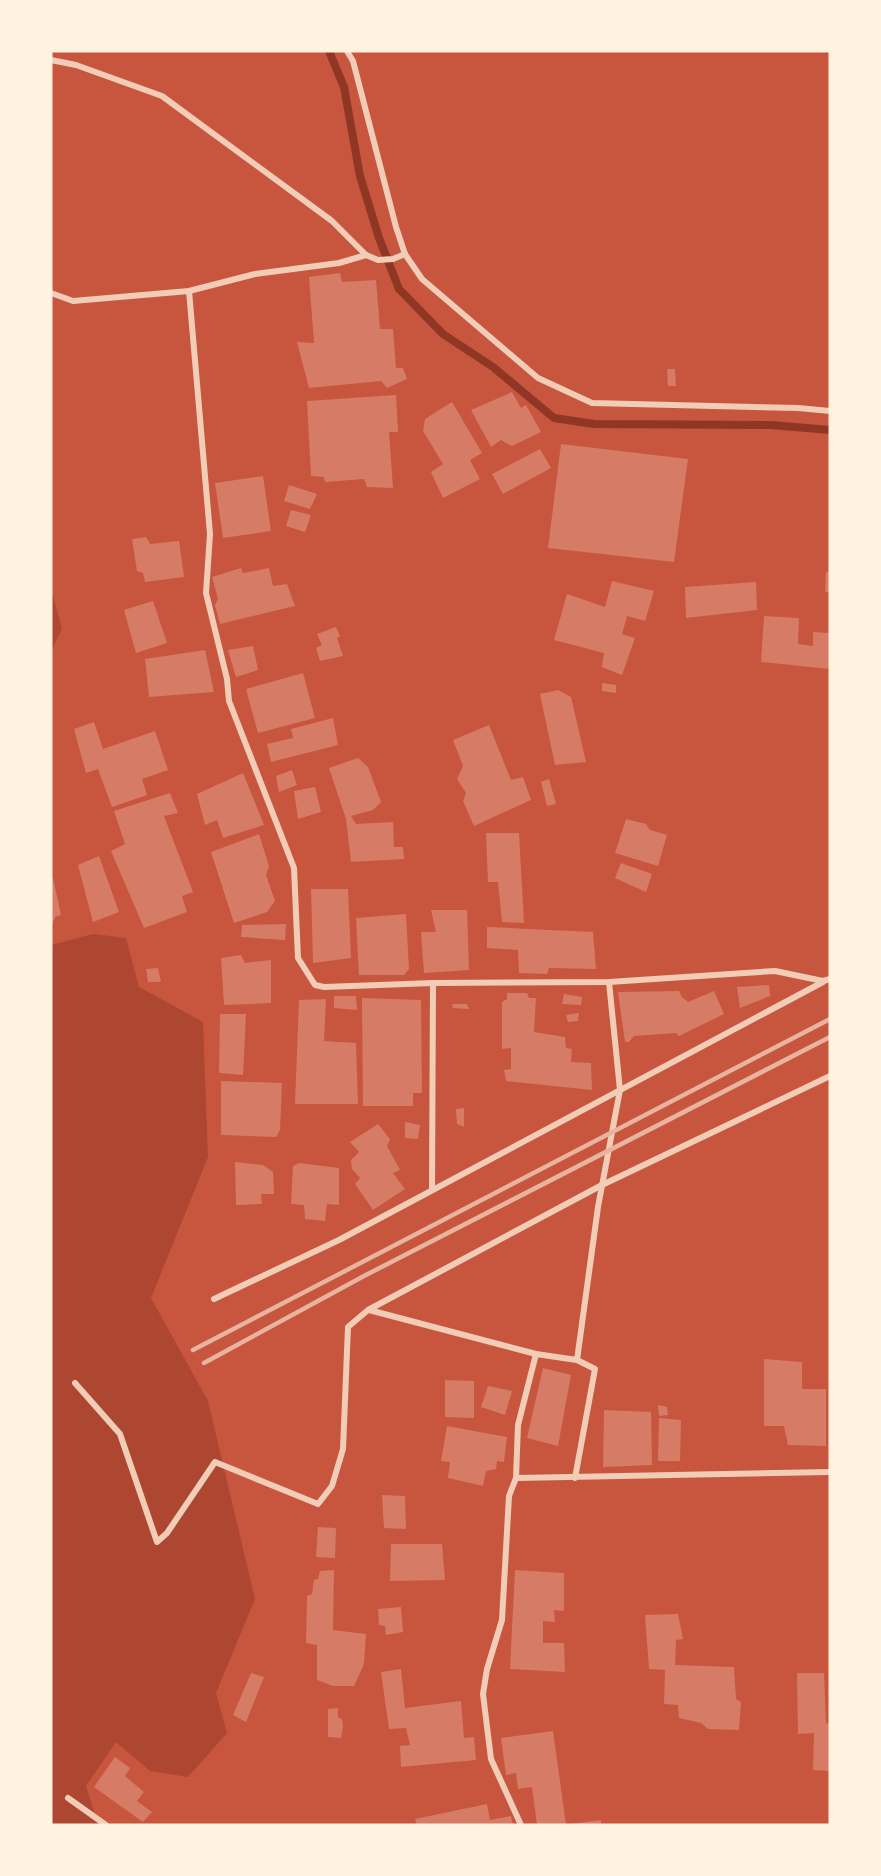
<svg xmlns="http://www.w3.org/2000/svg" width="881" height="1876" viewBox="0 0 881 1876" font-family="'Varela Round',sans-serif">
<rect width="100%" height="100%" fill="#c8553d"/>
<g fill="#ae4732">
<polygon points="51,589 62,629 51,651"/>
<polygon points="93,934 126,938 139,987 203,1022 208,1157 151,1298 208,1401 255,1599 216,1693 227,1733 188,1777 150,1771 116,1742 86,1786 98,1825 51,1825 51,945"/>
</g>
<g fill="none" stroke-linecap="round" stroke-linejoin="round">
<polyline stroke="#8f3625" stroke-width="8" points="329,51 344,87 360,176 379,238 399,289 443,334 493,367 554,418 594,424 771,425 830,430"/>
</g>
<g fill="#d67c66">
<polygon points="340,273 342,282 376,280 380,329 393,329 396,368 403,368 407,379 387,388 381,381 309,388 297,342 314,343 309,277"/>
<polygon points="667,369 675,369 676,386 668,386"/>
<polygon points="512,392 521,408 526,405 541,432 512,446 501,440 491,447 471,410"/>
<polygon points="396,395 398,432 389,432 393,488 367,487 364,479 325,482 324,477 311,476 307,401"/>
<polygon points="452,402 482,453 470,460 480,479 443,498 431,472 443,464 423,431 425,419"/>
<polygon points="561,444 688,459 674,562 548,548"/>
<polygon points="540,449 551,468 503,494 492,474"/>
<polygon points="263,476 271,531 223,538 215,483"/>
<polygon points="289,485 317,494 310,509 284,501"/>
<polygon points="291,510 311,515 305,532 286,526"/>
<polygon points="146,537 150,544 179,541 184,577 145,582 143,573 137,571 132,539"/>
<polygon points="241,568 243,573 269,568 273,586 287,584 295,606 220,624 215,605 218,599 212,577"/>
<polygon points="830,571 830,592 825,592 826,572"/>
<polygon points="612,581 654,591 645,621 627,616 622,634 635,638 622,675 602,667 604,653 554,640 567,594 605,607"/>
<polygon points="756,582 757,610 686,618 685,587"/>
<polygon points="153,601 167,643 136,653 124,610"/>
<polygon points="764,616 799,618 798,644 813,646 813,632 830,633 830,669 761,662"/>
<polygon points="336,627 340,636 337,638 343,656 320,661 316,648 322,645 317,634"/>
<polygon points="253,646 258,670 236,677 228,650"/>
<polygon points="205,650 214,692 149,697 145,659"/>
<polygon points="303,673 315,718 258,733 246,689"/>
<polygon points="602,683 616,685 616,693 602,691"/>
<polygon points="558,690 571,697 586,762 555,765 540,694"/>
<polygon points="333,718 338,745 271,762 267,744 293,738 291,729"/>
<polygon points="94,722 103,749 155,731 168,770 142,779 147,795 112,807 98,769 86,773 74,729"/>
<polygon points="489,725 511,780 523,777 531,800 474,826 463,801 466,793 457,779 463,766 453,740"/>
<polygon points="358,758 368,767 381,802 373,810 351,816 356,824 393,822 394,847 403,847 404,859 351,862 346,819 329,768"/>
<polygon points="292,770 297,785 279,792 276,776"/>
<polygon points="243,773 264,825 223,838 217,820 205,825 197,794"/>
<polygon points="549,779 556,804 547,806 541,782"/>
<polygon points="315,787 321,812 298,819 294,791"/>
<polygon points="170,793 178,813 164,816 193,892 182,896 187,912 144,928 111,851 125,844 114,811"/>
<polygon points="626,819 646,824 650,830 667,835 658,866 615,853"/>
<polygon points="486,833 519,833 524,923 502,922 498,882 488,882"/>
<polygon points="259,834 269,866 266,875 275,901 267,912 234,923 211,852"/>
<polygon points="99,856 119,912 93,922 78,865"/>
<polygon points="621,863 652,874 646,892 615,878"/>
<polygon points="51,878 53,878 61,915 55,917 51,927"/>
<polygon points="311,889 348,889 351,958 313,963"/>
<polygon points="431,910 467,910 469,970 424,973 421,932 436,932"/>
<polygon points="406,914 409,969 404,975 359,975 356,918"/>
<polygon points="286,924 285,940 241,937 242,925"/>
<polygon points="487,927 593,932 596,969 549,968 547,974 519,973 518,950 487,948"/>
<polygon points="241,955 245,963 271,960 271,1003 224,1005 221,958"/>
<polygon points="158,968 161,982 148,982 146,969"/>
<polygon points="769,985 770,996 740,1008 737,987"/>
<polygon points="679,991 682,997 688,1002 714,991 724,1014 679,1036 676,1033 634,1036 629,1042 625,1042 618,992"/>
<polygon points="507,993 527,993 529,998 536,998 534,1032 565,1037 566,1048 572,1049 571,1062 591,1063 592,1090 506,1081 504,1070 511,1069 511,1048 502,1049 502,1002 507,999"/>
<polygon points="564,994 582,997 581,1005 562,1004"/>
<polygon points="334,996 356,996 357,1010 334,1008"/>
<polygon points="362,998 421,1000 422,1093 413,1093 413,1106 363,1106"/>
<polygon points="326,999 324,1041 356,1043 358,1104 295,1104 299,1000"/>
<polygon points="452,1004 467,1004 469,1009 453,1008"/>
<polygon points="579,1013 578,1021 568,1022 566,1015"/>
<polygon points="220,1014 246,1014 243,1075 219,1073"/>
<polygon points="221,1081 282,1083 280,1130 276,1137 221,1135"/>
<polygon points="464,1108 464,1127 457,1124 456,1109"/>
<polygon points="405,1122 420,1125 418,1139 405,1138"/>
<polygon points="378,1124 390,1139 387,1146 400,1170 393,1173 405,1189 373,1210 355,1184 360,1178 352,1169 351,1160 359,1152 350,1142"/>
<polygon points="235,1162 263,1165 273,1172 274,1194 261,1194 262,1204 236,1205"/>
<polygon points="299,1163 339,1168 339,1205 327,1204 325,1221 305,1219 304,1205 291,1204 293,1166"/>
<polygon points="764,1359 802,1362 802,1389 826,1389 826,1446 788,1445 784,1426 764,1426"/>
<polygon points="543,1368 571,1375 558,1446 527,1438"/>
<polygon points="445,1380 474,1381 474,1418 445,1417"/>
<polygon points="488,1386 512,1391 505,1415 481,1407"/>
<polygon points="658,1405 667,1407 668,1415 659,1416"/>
<polygon points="604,1410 651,1412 652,1465 603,1467"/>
<polygon points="659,1418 681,1420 680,1461 658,1461"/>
<polygon points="447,1426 507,1437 504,1462 497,1461 496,1469 486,1471 483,1486 448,1478 450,1462 441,1461"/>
<polygon points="382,1495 405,1496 406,1529 384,1528"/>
<polygon points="318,1527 336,1528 335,1558 316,1557"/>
<polygon points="391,1544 442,1544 445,1580 390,1581"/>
<polygon points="334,1570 333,1630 366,1634 364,1664 354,1686 333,1686 317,1680 317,1645 306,1643 307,1596 312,1594 314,1580 318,1579 320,1571"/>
<polygon points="515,1570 564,1573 564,1611 554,1610 555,1622 543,1621 543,1643 564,1643 565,1672 510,1669"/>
<polygon points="401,1607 403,1632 386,1635 385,1626 379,1625 378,1609"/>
<polygon points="678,1614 683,1639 676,1640 675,1665 734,1667 736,1699 741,1702 739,1730 708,1729 701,1723 679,1718 678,1705 664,1704 665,1670 649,1669 645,1615"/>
<polygon points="401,1669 405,1708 461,1701 464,1738 474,1737 476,1760 401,1767 400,1746 410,1745 406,1728 389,1729 381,1672"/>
<polygon points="251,1673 264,1677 246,1722 233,1715"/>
<polygon points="797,1673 824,1673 826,1723 830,1724 830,1771 813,1770 814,1733 798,1734"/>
<polygon points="338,1708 338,1717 342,1719 343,1727 341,1738 328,1737 328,1709"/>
<polygon points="553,1731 566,1825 537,1825 532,1787 518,1789 516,1773 506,1775 501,1738"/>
<polygon points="115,1757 130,1768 125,1776 144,1792 137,1801 152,1812 143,1822 94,1787"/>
<polygon points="487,1804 490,1820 511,1816 513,1825 417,1825 415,1819"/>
<polygon points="601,1820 601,1825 570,1825 570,1824"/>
</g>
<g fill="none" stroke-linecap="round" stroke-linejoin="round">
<g stroke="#f1ccb7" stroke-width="6">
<polyline points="347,51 353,61 396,227 405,254 422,279 538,378 592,403 798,408 830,411"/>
<polyline points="51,60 76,65 162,96 332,221 366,255 378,260 393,259 405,254"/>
<polyline points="189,291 210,534 206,593 227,679 229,701 294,868 298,958 315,985 324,987 433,983 609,982 775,971 823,981 830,979"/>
<polyline points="51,293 73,301 189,291 255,274 339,263 366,255"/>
<polyline points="432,1190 433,983"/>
<polyline points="214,1299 339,1240 823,982"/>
<polyline points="369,1310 536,1354"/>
<polyline points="75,1383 120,1434 157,1542 167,1533 215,1462 318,1504 332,1486 343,1449 348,1327 368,1310 602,1185 830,1076"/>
<polyline points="516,1478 830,1472"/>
<polyline points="575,1478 595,1369 577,1360"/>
<polyline points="68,1798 106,1825"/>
<polyline points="521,1825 491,1759 483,1694 487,1669 502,1620 509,1496 516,1478 518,1425 536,1354 577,1360 598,1207 620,1090 609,982"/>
</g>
<g stroke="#e9b49f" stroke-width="4.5">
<polyline points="193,1350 830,1019"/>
<polyline points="204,1363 364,1276 830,1037"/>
</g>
</g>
<rect width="881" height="1876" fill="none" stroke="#fff3e0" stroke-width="105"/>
</svg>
